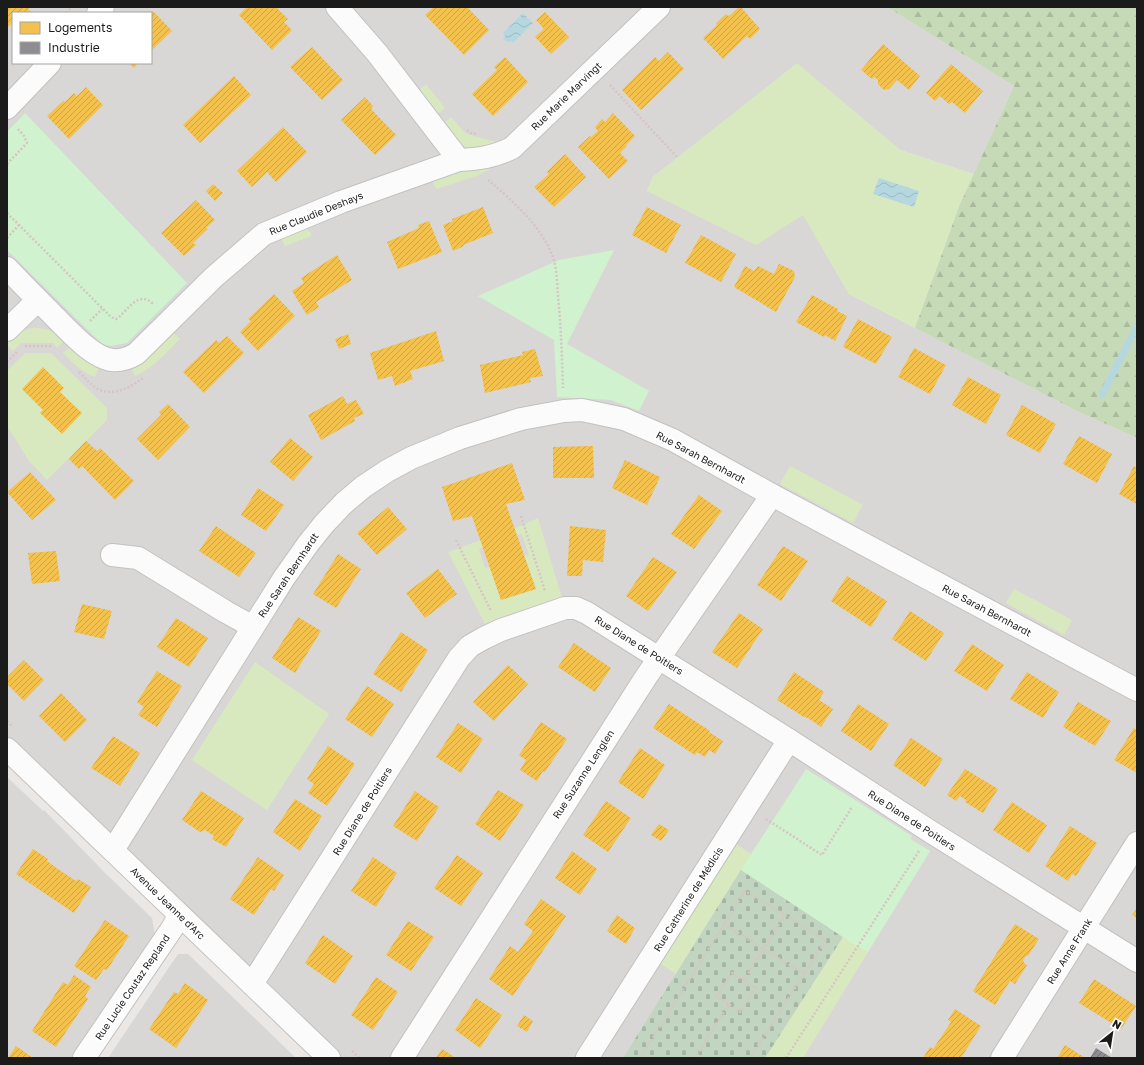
<svg xmlns="http://www.w3.org/2000/svg" width="1144" height="1065" viewBox="0 0 1144 1065" font-family="'Golos Text',sans-serif">
<defs>
<pattern id="forest-firs" width="22" height="20" patternUnits="userSpaceOnUse"><rect width="22" height="20" fill="#c6dab7"/><path d="M5 1l3.5 6h-7zM16 11l3.5 6h-7z" fill="#aaba9d"/></pattern>
<pattern id="cemetery-stones" width="16" height="16" patternUnits="userSpaceOnUse"><rect width="16" height="16" fill="#c2d5c1"/><path d="M2 7V4a2 2 0 0 1 4 0v3zM10 15v-3a2 2 0 0 1 4 0v3z" fill="#a6b6a5"/></pattern>
<pattern id="water-waves" width="16" height="10" patternUnits="userSpaceOnUse"><rect width="16" height="10" fill="#b5d8e0"/><path d="M0 5q4-4 8 0t8 0" fill="none" stroke="#9bb9c0"/></pattern>
<pattern id="homes-hatch" width="6" height="6" patternUnits="userSpaceOnUse"><rect width="6" height="6" fill="#f2c14e"/><path d="M-1 1l2-2M0 6l6-6M5 7l2-2" fill="none" stroke="#cfa544"/></pattern>
<pattern id="industry-hatch" width="6" height="6" patternUnits="userSpaceOnUse"><rect width="6" height="6" fill="#8d8d92"/><path d="M-1 1l2-2M0 6l6-6M5 7l2-2" fill="none" stroke="#727276"/></pattern>
</defs>
<rect width="100%" height="100%" fill="#eae7e4"/>
<g fill="#d9d7d5" fill-rule="evenodd">
<path d="M 7,7 L 887,7 L 1014,86 L 974,174 L 900,150 L 797,64 L 653,177 L 647,191 L 803,214 L 849,294 L 1079,412 L 1137,438 L 1137,1058 L 320,1058 L 7,759 ZM 13,13 L 151,13 L 151,63 L 13,63 Z"/>
<polygon points="7,777 43,811 44,810 105,873 152,918 155,936 74,1058 7,1058"/>
<polygon points="178,954 188,954 296,1058 108,1058"/>
</g>
<g fill="#d8e9c0">
<polygon points="797,63 900,150 974,174 960,204 915,328 849,294 803,215 756,245 647,191 653,177"/>
<polygon points="426,84 445,108 437,114 419,90"/>
<path d="M 451,117 L 466,134 L 500,143 C 492,145 483,148 475,149 C 460,150 451,132 444,123 Z"/>
<polygon points="482,168 491,169 476,176 436,189 432,180 459,171"/>
<polygon points="303,227 311,233 311,236 285,246 280,236"/>
<path d="M 32,328 C 47,328 53,331 65,340 L 57,348 L 53,343 L 21,343 L 13,351 L 7,345 L 7,342 C 15,334 21,331 32,328 Z"/>
<path d="M 172,331 L 180,339 C 166,353 153,368 135,376 L 131,366 Z"/>
<path d="M 71,346 L 88,362 L 99,367 L 95,377 C 81,372 73,363 63,353 Z"/>
<polygon points="25,353 51,353 107,408 107,420 47,480 29,461 7,426 7,371"/>
<polygon points="790,466 863,505 853,523 780,484"/>
<polygon points="538,518 562,598 485,624 448,552 481,540 483,547 479,549 485,568 490,567 501,600 535,589 524,556 529,555 522,534 517,535 514,529"/>
<polygon points="1014,589 1072,620 1064,635 1006,603"/>
<polygon points="255,662 329,714 267,810 192,760"/>
<polygon points="770,825 912,836 910,839 930,851 803,1058 765,1058 843,936 741,870 676,974 658,962 733,842 751,854"/>
</g>
<polygon fill="url(#forest-firs)" points="887,7 1137,7 1137,438 1079,412 915,328 960,204 1014,86"/>
<polygon fill="url(#cemetery-stones)" points="741,870 843,937 765,1058 623,1058"/>
<g fill="#d0f2ce">
<polygon points="25,113 187,283 127,343 111,346 102,344 7,250 7,132"/>
<polygon points="614,250 567,344 649,391 639,411 611,400 557,397 554,340 478,296 559,260"/>
<polygon points="806,769 912,836 910,839 930,851 868,952 849,941 741,870"/>
</g>
<g fill="url(#water-waves)">
<polygon points="523,13 533,23 513,43 511,41 507,42 503,39 505,35 503,33"/>
<polygon points="879,178 919,191 914,207 873,194"/>
</g>
<g fill="url(#homes-hatch)">
<polygon points="7,7 31,7 28,9 31,12 29,13 13,13 13,25 11,24 7,28"/>
<polygon points="247,7 276,7 288,19 284,22 292,30 272,50 239,15"/>
<polygon points="434,7 467,7 489,30 464,55 425,15"/>
<polygon points="739,7 741,7 760,29 750,39 747,36 723,59 703,38 717,25 716,23 726,14 729,16"/>
<polygon points="153,11 172,31 151,51 151,13"/>
<polygon points="545,12 569,37 551,54 535,37 544,29 536,20"/>
<polygon points="883,44 920,76 909,90 897,80 889,89 884,90 878,84 878,80 874,77 872,79 861,70"/>
<polygon points="312,47 343,80 322,100 290,67"/>
<polygon points="668,52 684,69 641,110 622,90 655,57 659,61"/>
<polygon points="505,57 528,82 493,116 472,94 497,70 494,67"/>
<polygon points="129,63 138,63 134,68"/>
<polygon points="951,64 983,91 965,113 952,102 949,104 940,96 935,101 926,93"/>
<polygon points="234,76 251,95 200,143 183,125"/>
<polygon points="86,87 103,105 69,139 47,116 63,101 65,102 74,93 77,96"/>
<polygon points="365,97 373,106 371,109 396,135 375,155 341,120"/>
<polygon points="613,113 635,136 626,145 627,146 620,153 628,161 609,179 578,147 590,136 591,137 598,131 595,127 602,119 605,122"/>
<polygon points="283,127 307,152 276,182 267,172 252,187 237,171"/>
<polygon points="565,154 586,177 554,207 534,187 549,174 547,172"/>
<polygon points="213,184 223,193 215,201 206,191"/>
<polygon points="196,200 215,220 206,228 208,229 193,243 196,245 184,256 161,233"/>
<polygon points="483,207 493,233 463,245 464,246 453,251 443,225 453,221 452,219"/>
<polygon points="647,207 681,225 666,253 632,235"/>
<polygon points="429,221 442,252 398,269 387,242 419,228 418,225"/>
<polygon points="701,235 736,254 721,282 685,263"/>
<polygon points="337,255 352,280 316,302 319,307 307,315 292,291 304,283 301,278"/>
<polygon points="779,264 794,271 795,277 776,312 734,287 745,266 754,271 758,266 774,274"/>
<polygon points="274,294 295,316 258,351 240,332 251,321 248,319"/>
<polygon points="812,295 838,309 837,311 847,316 835,341 825,335 824,337 796,322"/>
<polygon points="858,319 892,337 876,364 843,347"/>
<polygon points="436,331 444,361 410,371 413,379 395,386 392,376 378,380 370,353"/>
<polygon points="348,334 351,344 339,349 335,339"/>
<polygon points="227,336 244,353 204,393 183,372 216,340 219,343"/>
<polygon points="914,348 946,365 930,394 898,377"/>
<polygon points="535,349 543,376 530,378 531,382 485,393 480,365 523,355 522,352"/>
<polygon points="43,367 64,388 60,392 82,413 62,434 40,413 43,410 22,389"/>
<polygon points="968,377 1001,395 986,424 952,405"/>
<polygon points="343,396 347,404 356,400 364,414 354,418 355,421 321,440 308,415"/>
<polygon points="168,404 190,427 158,460 137,439 161,415 159,412"/>
<polygon points="1022,405 1056,424 1040,453 1006,435"/>
<polygon points="1079,436 1112,454 1097,483 1063,464"/>
<polygon points="290,438 313,457 293,481 270,462"/>
<polygon points="86,441 97,451 100,448 134,481 115,500 82,466 79,469 69,459"/>
<polygon points="593,446 594,478 553,478 553,447"/>
<polygon points="625,460 660,477 647,505 612,488"/>
<polygon points="512,463 525,500 506,504 536,589 501,600 472,516 453,521 442,487"/>
<polygon points="1134,466 1137,468 1137,504 1119,494"/>
<polygon points="30,472 56,500 32,520 7,492"/>
<polygon points="258,488 284,505 266,531 241,515"/>
<polygon points="699,495 722,511 694,549 671,534"/>
<polygon points="388,507 407,529 377,555 357,533"/>
<polygon points="216,526 256,553 239,577 199,551"/>
<polygon points="570,526 606,530 603,562 583,560 582,576 567,576"/>
<polygon points="783,546 808,561 781,601 757,585"/>
<polygon points="56,551 60,581 32,584 28,553"/>
<polygon points="338,554 361,569 336,608 313,594"/>
<polygon points="653,557 677,572 648,611 626,596"/>
<polygon points="438,569 457,594 425,618 406,593"/>
<polygon points="847,576 887,601 871,627 831,601"/>
<polygon points="82,604 112,611 104,639 74,632"/>
<polygon points="910,611 944,633 926,661 892,639"/>
<polygon points="739,613 763,629 737,668 712,652"/>
<polygon points="298,617 321,631 295,673 272,658"/>
<polygon points="176,618 208,638 189,667 157,647"/>
<polygon points="401,632 428,650 401,692 373,674"/>
<polygon points="574,643 611,668 595,692 558,667"/>
<polygon points="972,644 1004,665 987,691 954,671"/>
<polygon points="24,660 44,680 24,701 7,684 7,677"/>
<polygon points="508,665 528,684 494,721 473,702"/>
<polygon points="157,671 182,686 157,727 138,715 144,707 137,702"/>
<polygon points="794,672 824,692 819,700 833,709 821,727 808,718 804,717 777,700"/>
<polygon points="1027,672 1059,692 1043,718 1010,699"/>
<polygon points="367,686 394,704 372,737 345,719"/>
<polygon points="61,693 87,720 65,742 39,716"/>
<polygon points="1078,702 1111,721 1095,746 1063,727"/>
<polygon points="669,704 710,731 709,732 723,741 715,754 709,750 705,757 697,752 695,755 653,728"/>
<polygon points="858,704 889,724 871,751 841,731"/>
<polygon points="541,722 567,739 545,772 543,771 537,781 520,770 526,760 519,755"/>
<polygon points="458,723 483,739 461,773 436,757"/>
<polygon points="1134,728 1137,730 1137,773 1114,760"/>
<polygon points="113,736 140,753 120,786 91,768"/>
<polygon points="911,738 943,759 925,787 893,765"/>
<polygon points="328,746 355,764 327,806 308,793 314,784 307,779"/>
<polygon points="640,748 665,765 643,799 618,782"/>
<polygon points="965,769 998,789 983,813 965,802 966,800 960,796 956,801 947,795"/>
<polygon points="498,790 524,805 500,841 475,824"/>
<polygon points="201,791 244,818 226,847 212,839 214,836 205,830 200,832 182,820"/>
<polygon points="415,791 439,807 417,841 393,826"/>
<polygon points="295,799 322,816 300,851 273,832"/>
<polygon points="606,801 631,818 608,852 583,835"/>
<polygon points="1012,802 1047,825 1029,853 993,830"/>
<polygon points="659,824 669,830 661,841 651,835"/>
<polygon points="1070,826 1097,843 1076,876 1072,874 1068,881 1045,866"/>
<polygon points="33,849 48,859 47,861 58,869 76,881 78,879 91,887 74,913 16,874"/>
<polygon points="572,851 597,869 580,895 555,878"/>
<polygon points="457,855 483,873 461,906 434,888"/>
<polygon points="258,857 284,875 274,891 271,889 254,915 230,899"/>
<polygon points="373,857 397,873 376,907 351,891"/>
<polygon points="541,899 566,916 513,996 489,979 510,946 518,952 533,931 524,924"/>
<polygon points="1137,908 1137,918 1132,915"/>
<polygon points="617,915 635,928 626,944 607,931"/>
<polygon points="105,920 129,936 107,970 104,969 96,980 74,966"/>
<polygon points="408,921 434,937 411,971 386,955"/>
<polygon points="1015,924 1039,939 1028,956 1027,955 1023,960 1024,963 1027,965 1015,984 1010,981 995,1005 973,991"/>
<polygon points="323,935 353,956 335,984 305,963"/>
<polygon points="74,975 91,987 85,996 88,999 56,1047 32,1031 63,982 68,985"/>
<polygon points="376,977 398,992 373,1030 351,1015"/>
<polygon points="1094,979 1136,1006 1121,1029 1079,1003"/>
<polygon points="185,983 208,1000 176,1048 149,1029 174,992 178,994"/>
<polygon points="476,998 502,1015 480,1048 455,1030"/>
<polygon points="955,1009 981,1026 961,1058 923,1058 930,1047 933,1049 951,1022 948,1020"/>
<polygon points="524,1015 533,1021 527,1032 517,1026"/>
<polygon points="1065,1045 1085,1058 1057,1058"/>
<polygon points="16,1046 33,1058 8,1058"/>
<polygon points="442,1049 456,1058 436,1058"/>
</g>
<polygon fill="url(#industry-hatch)" points="1096,1048 1112,1058 1090,1058"/>
<g fill="none" stroke-linecap="round" stroke-linejoin="round">
<polyline stroke="#b5d8e0" stroke-width="7" points="1102,395 1137,326"/>
<defs>
<g id="minor">
<polyline points="337,7 377,53 459,160"/>
<polyline points="98,13 103,7"/>
<polyline points="7,108 50,63"/>
<path d="M 7,268 C 21,283 36,298 50,312 C 65,327 92,358 112,360 C 121,361 129,358 136,354 L 214,277 L 264,234 L 341,202 L 459,160 C 480,159 493,157 512,148 L 659,7"/>
<polyline points="7,330 38,300"/>
<polyline points="112,555 138,558 226,612 253,627"/>
<polyline points="7,749 329,1058"/>
<polyline points="113,850 284,578 308,544 324,524 344,503 363,487 387,471 411,458 460,438 521,419 564,411 582,410 624,419 673,440 772,495 1137,690"/>
<polyline points="252,984 459,658 470,646 484,638 501,630 565,608 576,608 587,613 789,740 931,832 1137,961"/>
<polyline points="84,1058 173,927 179,915"/>
<polyline points="402,1058 646,677 772,495"/>
<polyline points="587,1058 789,740"/>
<polyline points="1002,1058 1137,843"/>
</g>
</defs>
<use href="#minor" stroke="#c2c1c0" stroke-width="24"/>
<g stroke="#d6c5c3" stroke-width="2.5" stroke-dasharray="2 2" stroke-linecap="butt">
<polyline points="66,13 72,7"/>
<polyline points="610,85 678,158"/>
<polyline points="467,130 471,133 477,134"/>
<polyline points="7,164 27,143 24,136 18,129"/>
<path d="M 488,180 C 512,200 542,227 553,257 C 557,269 557,284 558,296 C 561,327 562,357 563,388"/>
<path d="M 7,213 L 111,317 L 116,319 L 119,317 C 129,308 140,290 153,304"/>
<polyline points="7,238 19,225"/>
<polyline points="90,321 102,309"/>
<polyline points="25,346 52,346"/>
<polyline points="7,362 18,351"/>
<path d="M 79,372 C 85,378 91,385 98,389 C 113,397 131,387 143,378"/>
<polyline points="521,516 545,591"/>
<polyline points="456,540 491,611"/>
<polyline points="7,721 13,727"/>
<polyline points="766,819 822,855 852,807"/>
<polyline points="724,924 804,974"/>
<polygon points="732,973 756,988 740,1012 717,996"/>
<polyline points="744,980 785,915"/>
<polyline points="352,1051 359,1058"/>
<polyline points="640,1058 745,891 826,940 750,1058"/>
<polyline points="695,1058 729,1004"/>
<polyline points="786,1058 919,851"/>
</g>
<use href="#minor" stroke="#fcfbfb" stroke-width="22"/>
</g>
<g text-anchor="middle" dominant-baseline="central" stroke-width="4" stroke-linejoin="round" paint-order="stroke">
<g font-size="10" fill="#1b1b1b" stroke="#fff">
<text transform="translate(566 96) rotate(-44)">Rue Marie Marvingt</text>
<text transform="translate(316 213) rotate(-22)">Rue Claudie Deshays</text>
<text transform="translate(701 457) rotate(28)">Rue Sarah Bernhardt</text>
<text transform="translate(288 575) rotate(-56)">Rue Sarah Bernhardt</text>
<text transform="translate(987 610) rotate(28)">Rue Sarah Bernhardt</text>
<text transform="translate(639 645) rotate(32)">Rue Diane de Poitiers</text>
<text transform="translate(583 774) rotate(-57)">Rue Suzanne Lenglen</text>
<text transform="translate(362 811) rotate(-58)">Rue Diane de Poitiers</text>
<text transform="translate(912 820) rotate(33)">Rue Diane de Poitiers</text>
<text transform="translate(688 899) rotate(-58)">Rue Catherine de Médicis</text>
<text transform="translate(168 903) rotate(44)">Avenue Jeanne d'Arc</text>
<text transform="translate(1069 951) rotate(-58)">Rue Anne Frank</text>
<text transform="translate(132 987) rotate(-56)">Rue Lucie Coutaz Repland</text>
</g>
</g>
<rect width="1144" height="1065" fill="none" stroke="#1b1b1b" stroke-width="16"/>
<rect x="12" y="12" width="140" height="52" fill="#ffffff" stroke="#a4a4a4"/>
<rect x="20" y="22" width="20" height="12" fill="#f2c14e" stroke="#a4a4a4"/>
<text x="48" y="32" font-size="12" fill="#1b1b1b">Logements</text>
<rect x="20" y="42" width="20" height="12" fill="#8d8d92" stroke="#a4a4a4"/>
<text x="48" y="52" font-size="12" fill="#1b1b1b">Industrie</text>
<g transform="translate(1112 1033) rotate(30)" stroke="#ffffff" stroke-width="3" paint-order="stroke">
<path d="M0-3L7 15L0 10L-7 15Z" fill="#1b1b1b"/>
<text y="-6" font-size="11" font-weight="bold" text-anchor="middle" fill="#1b1b1b">N</text>
</g>
</svg>
